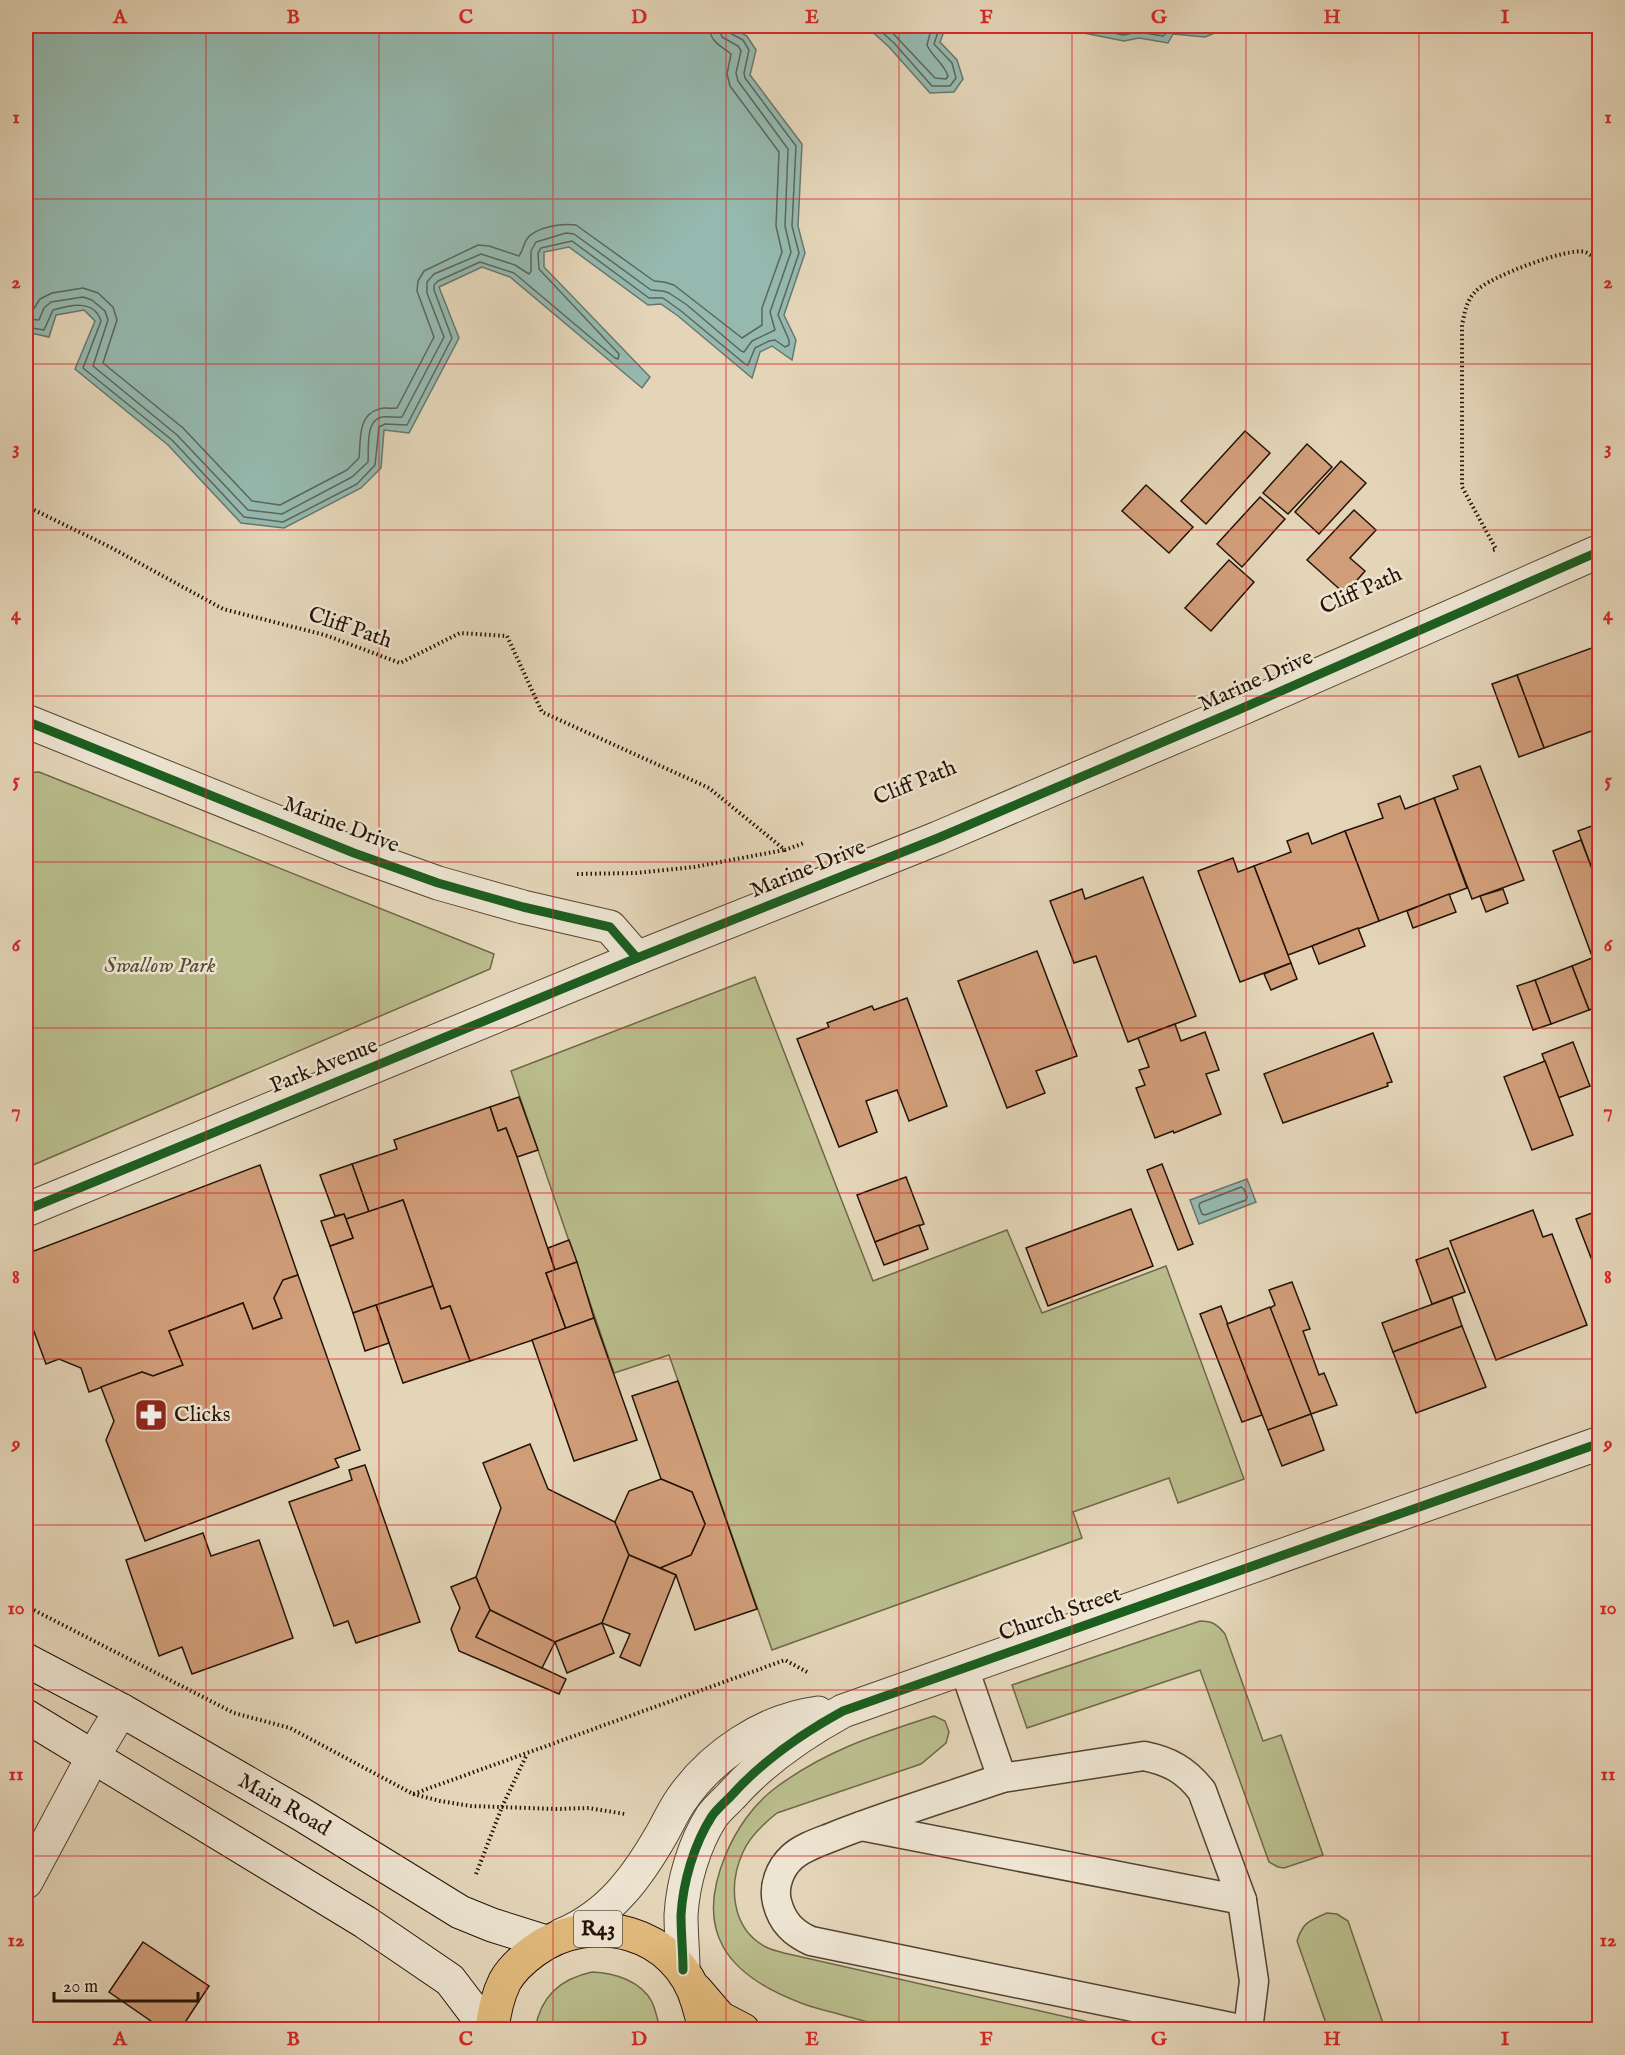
<svg xmlns="http://www.w3.org/2000/svg" width="1625" height="2055" viewBox="0 0 1625 2055" font-family="'IM FELL English',serif">
<rect width="100%" height="100%" fill="#e4d5b8"/>
<filter id="stains"><feTurbulence type="fractalNoise" baseFrequency=".00333" numOctaves="4"/><feColorMatrix values="0 0 0 0 .2 0 0 0 0 .09 0 0 0 0 .02 0 0 0 .5 -.17"/></filter>
<radialGradient id="worn" r=".72"><stop offset=".6" stop-color="#630" stop-opacity="0"/><stop offset="1" stop-color="#630" stop-opacity=".3"/></radialGradient>
<g fill="#b9bc8b" stroke="#6e6849" stroke-width="1.5">
<polygon points="39,772 494,954 490,969 26,1168 26,773"/>
<polygon points="755,977 873,1281 1007,1230 1042,1313 1166,1266 1244,1479 1178,1503 1169,1478 1073,1512 1082,1538 772,1650 669,1355 614,1373 511,1071"/>
<path d="M 1200,1621 C 1212,1621 1217,1624 1225,1634 L 1263,1741 L 1281,1735 L 1323,1855 L 1284,1868 L 1278,1867 L 1269,1862 L 1200,1670 L 1027,1728 L 1012,1685 Z"/>
<path d="M 934,1716 L 945,1721 L 949,1732 L 946,1743 L 921,1764 L 777,1813 C 763,1824 750,1836 743,1852 C 728,1885 731,1929 766,1947 C 771,1950 778,1951 784,1953 L 1120,2029 C 1071,2030 1023,2030 975,2030 C 951,2030 926,2032 902,2030 C 884,2028 866,2021 849,2017 C 833,2012 816,2009 801,2003 C 727,1975 693,1932 726,1854 C 736,1830 753,1805 774,1789 C 824,1751 875,1735 934,1716 Z"/>
<path d="M 1327,1913 L 1337,1914 L 1348,1921 L 1385,2029 L 1328,2029 L 1297,1941 C 1303,1922 1309,1921 1327,1913 Z"/>
<path d="M 592,1972 C 615,1973 641,1981 652,2002 C 656,2011 658,2021 660,2029 L 535,2029 C 541,1996 560,1979 592,1972 Z"/>
</g>
<g fill="#95b9af" stroke="#68776c" stroke-width="1.5">
<polygon points="26,26 728,26 747,36 756,50 750,75 802,144 798,226 805,253 784,315 796,340 792,360 772,346 760,352 752,378 678,316 661,304 648,305 569,247 544,252 544,267 650,377 642,388 510,277 482,267 439,287 459,338 409,433 384,430 381,468 361,488 284,528 241,523 168,445 75,369 95,321 84,310 56,315 49,337 26,332"/>
<polygon points="866,26 946,26 940,42 957,60 963,79 954,92 930,93 889,47"/>
<polygon points="1080,26 1232,26 1205,37 1173,34 1168,43 1139,38 1124,41 1084,33"/>
<polygon points="1247,1179 1256,1202 1199,1224 1190,1200"/>
</g>
<g fill="none" stroke-linecap="round" stroke-linejoin="round">
<g stroke="#5c665b" stroke-width="1.5">
<polyline points="875,26 894,43 932,86 950,86 956,78 952,63 934,44 940,26"/>
<path d="M 886,26 L 935,78 L 946,79 L 948,76 C 944,63 932,57 927,45 L 932,26"/>
<polyline points="1087,26 1089,28 1123,35 1139,32 1163,36 1172,28 1204,31 1216,26"/>
<path d="M 26,310 L 33,310 L 40,299 L 52,293 L 83,288 L 98,293 L 113,307 L 117,320 L 103,363 L 183,428 L 252,501 L 280,505 L 347,470 L 359,458 C 361,441 357,415 379,409 C 385,407 391,409 397,408 L 434,337 L 417,291 L 418,281 L 424,271 L 478,245 L 489,246 L 519,256 C 523,251 523,244 527,239 C 535,227 562,223 576,225 L 654,281 L 664,282 L 674,285 L 742,338 L 762,325 L 762,308 L 782,252 L 776,226 L 779,152 L 730,86 L 727,74 L 731,54 C 720,45 710,42 709,26"/>
<path d="M 26,319 L 39,320 L 44,308 L 51,302 L 83,297 L 92,300 L 105,311 L 108,320 L 93,366 L 177,435 L 248,510 L 282,514 L 352,477 L 368,462 C 369,449 365,420 382,417 C 389,416 396,418 402,417 L 444,337 L 427,293 L 427,282 L 434,274 L 481,254 L 515,265 L 529,274 L 531,271 L 531,251 L 536,242 L 566,233 L 574,234 L 651,290 L 663,291 L 669,293 L 687,305 L 741,351 L 744,352 L 752,341 L 775,330 L 770,312 L 791,252 L 785,226 L 788,149 L 738,81 L 736,73 L 741,51 L 738,46 L 722,37 L 718,26"/>
<path d="M 26,327 L 44,330 L 53,310 C 70,305 94,299 101,321 L 83,368 L 172,440 L 244,517 L 283,522 L 357,484 L 375,465 L 379,427 L 385,424 L 407,425 L 452,338 L 434,290 L 434,285 L 438,281 L 480,262 L 514,273 L 615,358 L 618,359 L 619,354 L 539,269 L 538,253 L 541,248 L 572,241 L 649,298 L 663,298 L 681,311 L 745,364 L 748,365 L 755,348 L 769,341 L 775,340 L 785,347 L 789,345 L 789,340 L 778,315 L 799,253 L 792,226 L 796,146 L 745,78 L 744,73 L 749,50 L 743,40 L 728,32 L 726,26"/>
<polygon points="1241,1187 1244,1189 1247,1197 1246,1200 1205,1215 1202,1214 1199,1206 1200,1203"/>
</g>
</g>
<g fill="#d09d79" stroke="#241307" stroke-width="1.5">
<polygon points="1600,216 1600,245 1592,218"/>
<polygon points="1245,431 1270,453 1206,524 1181,501"/>
<polygon points="1307,444 1332,467 1288,514 1263,493"/>
<polygon points="1341,461 1366,483 1319,534 1295,512"/>
<polygon points="1146,485 1193,527 1169,553 1122,511"/>
<polygon points="1260,497 1285,519 1242,567 1217,544"/>
<polygon points="1354,510 1376,530 1350,558 1365,571 1345,594 1307,560"/>
<polygon points="1229,560 1254,582 1211,631 1185,608"/>
<polygon points="1600,645 1600,728 1544,748 1517,675"/>
<polygon points="1517,675 1544,748 1519,757 1492,684"/>
<polygon points="1480,766 1524,880 1472,899 1434,798 1458,789 1453,776"/>
<polygon points="1400,796 1405,809 1434,798 1467,888 1379,921 1345,831 1383,818 1378,804"/>
<polygon points="1600,823 1600,890 1578,831"/>
<polygon points="1345,831 1379,921 1288,955 1254,866 1291,852 1287,841 1308,833 1312,844"/>
<polygon points="1581,840 1600,890 1599,975 1553,851"/>
<polygon points="1233,858 1238,872 1254,866 1291,963 1240,982 1198,871"/>
<polygon points="1143,877 1196,1016 1128,1042 1096,956 1074,963 1050,901 1082,889 1085,899"/>
<polygon points="1503,889 1508,903 1486,912 1480,896"/>
<polygon points="1449,894 1456,912 1413,928 1407,911"/>
<polygon points="1358,928 1365,946 1319,964 1312,946"/>
<polygon points="1037,951 1077,1056 1036,1071 1045,1093 1007,1108 958,981"/>
<polygon points="1592,958 1600,977 1600,1006 1589,1010 1572,966"/>
<polygon points="1291,963 1297,979 1271,990 1264,974"/>
<polygon points="1572,966 1589,1010 1551,1024 1535,980"/>
<polygon points="1535,980 1551,1024 1533,1030 1517,986"/>
<polygon points="907,998 947,1106 909,1121 897,1090 866,1101 877,1132 839,1147 797,1039 829,1027 827,1023 872,1006 874,1010"/>
<polygon points="1175,1024 1181,1041 1205,1032 1219,1070 1206,1074 1221,1114 1174,1133 1173,1131 1155,1138 1136,1088 1145,1085 1139,1070 1149,1067 1138,1038"/>
<polygon points="1373,1033 1392,1082 1387,1083 1388,1086 1283,1123 1264,1074"/>
<polygon points="1573,1042 1590,1086 1558,1098 1542,1054"/>
<polygon points="1545,1061 1573,1135 1532,1150 1504,1077"/>
<polygon points="519,1097 538,1150 517,1157 506,1128 498,1131 490,1107"/>
<polygon points="490,1107 498,1131 506,1128 517,1157 555,1270 546,1273 566,1329 470,1361 450,1306 441,1309 403,1200 369,1212 352,1164 397,1149 394,1140"/>
<polygon points="352,1164 369,1212 346,1219 344,1214 335,1216 320,1175"/>
<polygon points="1162,1164 1193,1244 1178,1250 1147,1170"/>
<polygon points="260,1165 298,1275 283,1280 274,1298 282,1318 253,1329 243,1303 169,1331 183,1365 153,1376 142,1372 89,1392 81,1368 59,1359 46,1364 26,1310 26,1254"/>
<polygon points="906,1177 924,1224 875,1242 857,1195"/>
<polygon points="403,1200 433,1286 353,1313 330,1246 353,1238 346,1219"/>
<polygon points="1131,1209 1153,1266 1048,1306 1026,1248"/>
<polygon points="1533,1210 1543,1237 1552,1234 1587,1325 1496,1360 1450,1241"/>
<polygon points="1600,1210 1600,1281 1576,1219"/>
<polygon points="344,1214 353,1238 330,1246 321,1221"/>
<polygon points="919,1225 928,1249 884,1265 875,1242"/>
<polygon points="569,1240 577,1262 555,1270 548,1248"/>
<polygon points="1448,1248 1465,1292 1432,1304 1416,1260"/>
<polygon points="577,1262 594,1318 566,1329 546,1273"/>
<polygon points="298,1275 360,1450 335,1459 339,1467 145,1541 106,1440 114,1421 101,1387 142,1372 153,1376 183,1365 169,1331 243,1303 253,1329 282,1318 274,1298 283,1280"/>
<polygon points="1292,1282 1310,1329 1303,1331 1319,1375 1324,1373 1337,1405 1311,1414 1270,1308 1275,1305 1269,1290"/>
<polygon points="433,1286 441,1309 450,1306 470,1361 403,1383 376,1305"/>
<polygon points="1452,1297 1462,1326 1393,1352 1382,1323"/>
<polygon points="376,1305 389,1343 365,1351 353,1313"/>
<polygon points="1221,1306 1262,1415 1242,1422 1200,1314"/>
<polygon points="1270,1307 1311,1414 1268,1430 1227,1324"/>
<polygon points="594,1318 637,1440 574,1461 532,1340"/>
<polygon points="1462,1326 1486,1387 1416,1413 1393,1352"/>
<polygon points="678,1381 757,1609 695,1630 676,1575 660,1568 691,1555 705,1524 692,1492 661,1479 632,1396"/>
<polygon points="1311,1414 1324,1450 1282,1466 1268,1430"/>
<polygon points="530,1444 548,1489 615,1522 629,1555 602,1623 555,1642 490,1610 476,1577 501,1508 483,1463"/>
<polygon points="365,1465 420,1622 356,1643 348,1621 334,1626 289,1502 352,1480 349,1470"/>
<polygon points="661,1479 692,1492 705,1524 691,1555 660,1568 629,1555 615,1522 629,1491"/>
<polygon points="203,1533 211,1556 259,1540 293,1638 192,1674 182,1647 159,1656 126,1560"/>
<polygon points="629,1555 676,1575 640,1666 620,1657 630,1634 602,1623"/>
<polygon points="476,1577 490,1610 476,1637 566,1679 559,1694 459,1651 451,1629 460,1608 451,1587"/>
<polygon points="490,1610 555,1642 542,1668 476,1637"/>
<polygon points="602,1623 614,1653 567,1673 555,1642"/>
<polygon points="143,1942 209,1986 180,2030 164,2030 109,1992"/>
</g>
<g fill="none" stroke-linecap="round" stroke-linejoin="round">
<defs>
<g id="service">
<path d="M 964,1668 L 1002,1778 L 1144,1756 C 1169,1761 1186,1770 1202,1791 L 1242,1900 L 1254,1981 L 1248,2030"/>
<path d="M 1002,1778 C 947,1797 891,1814 837,1835 C 823,1841 804,1846 792,1857 C 780,1868 773,1886 777,1902 C 782,1922 793,1933 811,1941 L 1245,2030"/>
<polyline points="861,1826 1242,1900"/>
</g>
<g id="minor">
<polyline points="26,721 354,853 438,883 523,907 610,927 637,958"/>
<polyline points="26,1210 637,958 938,838 1238,710 1600,551"/>
<polyline points="26,1882 94,1755 121,1710"/>
<path d="M 562,1935 C 610,1915 638,1876 663,1832 C 669,1821 674,1810 681,1800 C 711,1756 764,1720 818,1713"/>
<path d="M 683,1970 C 683,1952 681,1934 681,1915 C 683,1882 694,1844 712,1816 C 717,1809 725,1802 731,1796 C 763,1760 801,1734 843,1711 L 1600,1443"/>
</g>
<g id="secondary">
<polyline points="26,1660 121,1710 301,1814 460,1912 492,1925 546,1942"/>
<polyline points="26,1716 365,1922 450,1980 488,2030"/>
</g>
<g id="primary">
<polyline points="696,1990 720,2018 743,2030"/>
<path d="M 492,2030 C 494,2012 497,1997 505,1981 C 512,1969 523,1959 534,1951 C 591,1909 678,1931 698,2003 C 700,2011 704,2021 704,2030"/>
</g>
</defs>
<use href="#service" stroke="#544433" stroke-width="31"/>
<use href="#minor" stroke="#544433" stroke-width="35"/>
<use href="#secondary" stroke="#241307" stroke-width="35"/>
<use href="#primary" stroke="#241307" stroke-width="35"/>
<g stroke="#241307" stroke-width="4" stroke-dasharray="1.5 3" stroke-linecap="butt">
<polyline points="26,506 110,547 223,609 325,635 400,663 460,633 507,636 542,712 709,788 785,850 804,843"/>
<path d="M 1493,550 L 1496,549 L 1462,487 L 1462,325 C 1465,312 1466,301 1476,291 C 1489,277 1568,247 1585,252 C 1591,254 1595,260 1600,264"/>
<polyline points="577,874 636,873 694,867 784,850"/>
<polyline points="26,1606 234,1713 290,1728 413,1794 785,1660 807,1672"/>
<polyline points="413,1794 440,1801 471,1806 557,1809 589,1808 625,1814"/>
<polyline points="476,1874 502,1807 527,1754"/>
</g>
<use href="#service" stroke="#ede4d1" stroke-width="28"/>
<use href="#minor" stroke="#ede4d1" stroke-width="33"/>
<use href="#secondary" stroke="#ede4d1" stroke-width="33"/>
<use href="#primary" stroke="#e2ba7c" stroke-width="33"/>
<defs>
<g id="cycleway">
<polyline points="26,721 354,853 438,883 523,907 610,927 637,958"/>
<polyline points="26,1210 637,958 938,838 1238,710 1600,551"/>
<path d="M 683,1970 C 683,1952 681,1934 681,1915 C 683,1882 694,1844 712,1816 C 717,1809 725,1802 731,1796 C 763,1760 801,1734 843,1711 L 1600,1443"/>
</g>
</defs>
<use href="#cycleway" stroke="#ede4d1" stroke-width="13"/>
<use href="#cycleway" stroke="#1b5e20" stroke-width="9"/>
</g>
<path fill="none" stroke="#d62828" stroke-width="1.5" stroke-opacity="0.55" d="M 206,26 L 206,2030M 379,26 L 379,2030M 553,26 L 553,2030M 726,26 L 726,2030M 899,26 L 899,2030M 1072,26 L 1072,2030M 1246,26 L 1246,2030M 1419,26 L 1419,2030M 26,199 L 1600,199M 26,364 L 1600,364M 26,530 L 1600,530M 26,696 L 1600,696M 26,862 L 1600,862M 26,1028 L 1600,1028M 26,1193 L 1600,1193M 26,1359 L 1600,1359M 26,1525 L 1600,1525M 26,1690 L 1600,1690M 26,1856 L 1600,1856"/>
<defs>
<symbol id="pharmacy-square" viewBox="-11 -11 22 22"><rect x="-9" y="-9" width="18" height="18" rx="4" fill="#8f2418" stroke="#ede4d1"/><path d="M-2-6h4v4h4v4h-4v4h-4v-4h-4v-4h4Z" fill="#fff"/></symbol>
</defs>
<g fill-rule="evenodd">
<use href="#pharmacy-square" x="132" y="1396" width="38" height="38"/>
</g>
<g text-anchor="middle" dominant-baseline="central" stroke-width="5" stroke-linejoin="round" paint-order="stroke">
<rect fill="#ede4d1" stroke="#605244" stroke-width="1.5" x="574" y="1911" width="48" height="36" rx="4.5"/>
<g font-size="21" font-weight="bold" fill="#241307">
<text x="598" y="1929">R43</text>
</g>
<g font-size="22" fill="#241307" stroke="#ede4d1">
<text transform="translate(1361 591) rotate(-24)">Cliff Path</text>
<text transform="translate(350 628) rotate(19)">Cliff Path</text>
<text transform="translate(1256 681) rotate(-24)">Marine Drive</text>
<text transform="translate(915 783) rotate(-22)">Cliff Path</text>
<text transform="translate(341 825) rotate(21)">Marine Drive</text>
<text transform="translate(808 869) rotate(-22)">Marine Drive</text>
<text transform="translate(324 1066) rotate(-22)">Park Avenue</text>
<text transform="translate(1060 1614) rotate(-19)">Church Street</text>
<text transform="translate(284 1805) rotate(30)">Main Road</text>
</g>
<g font-size="22" font-style="italic" fill="#584e35" stroke="#ede4d1">
<text x="160" y="966">Swallow Park</text>
</g>
<g font-size="22" fill="#241307" stroke="#ede4d1" text-anchor="start">
<text x="174" y="1415">Clicks</text>
</g>
</g>
<rect width="1625" height="2055" fill="none" stroke="#e4d5b8" stroke-width="66"/>
<path d="M54 1992v9h144v-9" fill="none" stroke="#241307" stroke-width="3"/>
<text x="63" y="1992" font-size="18" fill="#241307" stroke="#ede4d1" stroke-width="4.5" paint-order="stroke">20 m</text>
<rect x="33" y="33" width="1559" height="1989" fill="none" stroke="#d62828" stroke-width="2"/>
<g font-size="20" text-anchor="middle" font-weight="bold" fill="#d62828">
<text x="120" y="23">A</text>
<text x="293" y="23">B</text>
<text x="466" y="23">C</text>
<text x="639" y="23">D</text>
<text x="812" y="23">E</text>
<text x="986" y="23">F</text>
<text x="1159" y="23">G</text>
<text x="1332" y="23">H</text>
<text x="1505" y="23">I</text>
<text x="16" y="123">1</text>
<text x="1608" y="123">1</text>
<text x="16" y="288">2</text>
<text x="1608" y="288">2</text>
<text x="16" y="454">3</text>
<text x="1608" y="454">3</text>
<text x="16" y="620">4</text>
<text x="1608" y="620">4</text>
<text x="16" y="786">5</text>
<text x="1608" y="786">5</text>
<text x="16" y="951">6</text>
<text x="1608" y="951">6</text>
<text x="16" y="1117">7</text>
<text x="1608" y="1117">7</text>
<text x="16" y="1283">8</text>
<text x="1608" y="1283">8</text>
<text x="16" y="1449">9</text>
<text x="1608" y="1449">9</text>
<text x="16" y="1614">10</text>
<text x="1608" y="1614">10</text>
<text x="16" y="1780">11</text>
<text x="1608" y="1780">11</text>
<text x="16" y="1946">12</text>
<text x="1608" y="1946">12</text>
<text x="120" y="2045">A</text>
<text x="293" y="2045">B</text>
<text x="466" y="2045">C</text>
<text x="639" y="2045">D</text>
<text x="812" y="2045">E</text>
<text x="986" y="2045">F</text>
<text x="1159" y="2045">G</text>
<text x="1332" y="2045">H</text>
<text x="1505" y="2045">I</text>
</g>
<rect width="100%" height="100%" filter="url(#stains)"/>
<rect width="100%" height="100%" fill="url(#worn)"/>
</svg>
